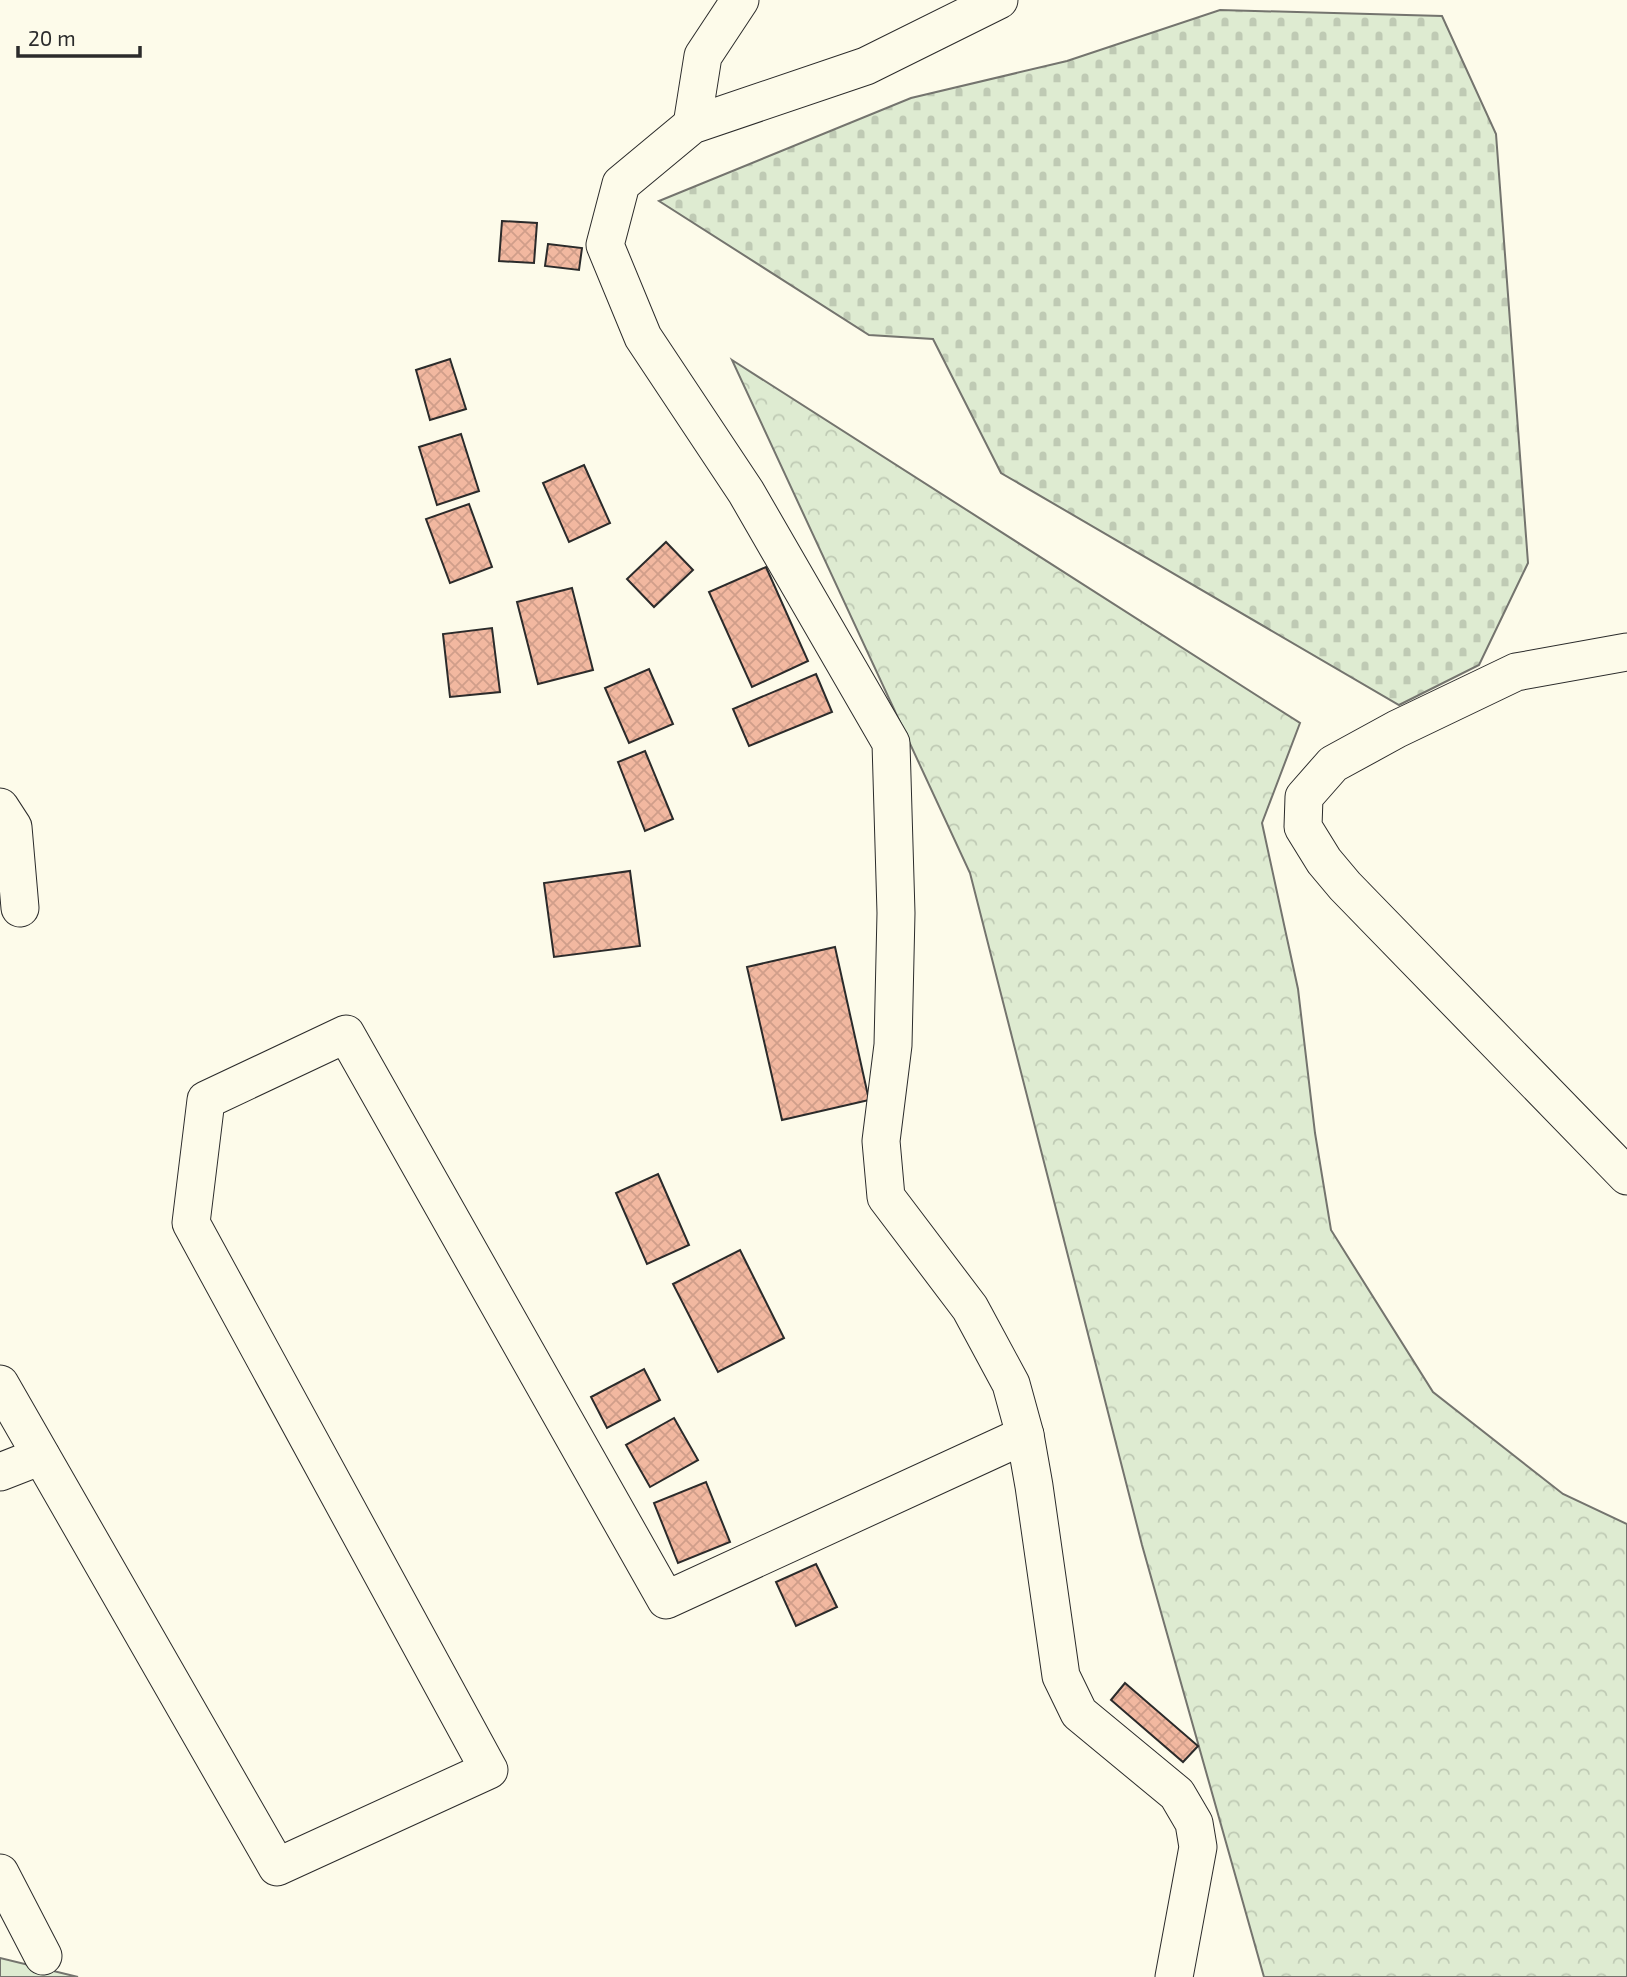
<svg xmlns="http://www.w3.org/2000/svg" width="1627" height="1977" viewBox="0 0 1627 1977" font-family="'Exo 2',sans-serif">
<defs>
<pattern id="forest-crowns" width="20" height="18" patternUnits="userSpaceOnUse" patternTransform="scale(1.75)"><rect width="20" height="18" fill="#deebd1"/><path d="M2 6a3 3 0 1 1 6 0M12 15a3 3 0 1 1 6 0" fill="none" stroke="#bfcab4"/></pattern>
<pattern id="cemetery-stones" width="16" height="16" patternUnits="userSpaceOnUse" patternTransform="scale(1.75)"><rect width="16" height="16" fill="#deebd1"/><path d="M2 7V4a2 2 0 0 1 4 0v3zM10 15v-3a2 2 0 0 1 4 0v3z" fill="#bfcab4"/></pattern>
<pattern id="building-cross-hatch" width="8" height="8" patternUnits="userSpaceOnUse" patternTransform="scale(1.75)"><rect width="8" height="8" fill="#f2b8a0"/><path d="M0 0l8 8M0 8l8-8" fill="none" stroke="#d09e8a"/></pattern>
</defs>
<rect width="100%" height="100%" fill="#fdfbea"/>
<polygon fill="url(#forest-crowns)" stroke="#74746e" stroke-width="2" points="732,360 1300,723 1262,823 1298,989 1315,1133 1331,1230 1433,1392 1563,1494 1627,1524 1627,1977 1264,1977 1142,1545 970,873"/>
<polygon fill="url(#cemetery-stones)" stroke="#74746e" stroke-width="2" points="1220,10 1442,16 1496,134 1528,563 1479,665 1399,705 1001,473 933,339 869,335 659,201 911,98 1067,61"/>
<polygon fill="#deebd1" stroke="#74746e" stroke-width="2" points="0,1958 78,1977 0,1977"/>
<g fill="url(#building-cross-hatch)" stroke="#2b2b2b" stroke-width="2">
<polygon points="502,221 537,223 534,263 499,261"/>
<polygon points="548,244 582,248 579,270 545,266"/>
<polygon points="450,359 466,409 430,420 416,370"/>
<polygon points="461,434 479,491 437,505 419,447"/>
<polygon points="584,465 610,523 569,542 543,483"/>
<polygon points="469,504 492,567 450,583 426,519"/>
<polygon points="666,542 693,570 654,607 627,579"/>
<polygon points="766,567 808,661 752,687 709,592"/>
<polygon points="572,588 593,670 538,684 517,602"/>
<polygon points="492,628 500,692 450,697 443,634"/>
<polygon points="649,669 673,724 629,743 605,688"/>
<polygon points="816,674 832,712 749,746 733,709"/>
<polygon points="645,751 673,819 645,831 618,762"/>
<polygon points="630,871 640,946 554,957 544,883"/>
<polygon points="835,947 869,1100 782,1120 747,967"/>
<polygon points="658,1174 689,1245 647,1264 616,1193"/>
<polygon points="740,1250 784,1338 718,1372 673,1284"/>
<polygon points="644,1369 660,1400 607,1428 591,1397"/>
<polygon points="674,1418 698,1460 650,1487 626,1445"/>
<polygon points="706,1482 730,1542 678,1563 654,1503"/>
<polygon points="816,1564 837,1607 796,1626 776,1582"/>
<polygon points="1125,1683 1198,1746 1183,1762 1111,1700"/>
</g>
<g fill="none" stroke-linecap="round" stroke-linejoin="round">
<defs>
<g id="street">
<polyline points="999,0 866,66 692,125 621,184 605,245 643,337 746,492 891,743 896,913 893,1045 881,1141 886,1197 970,1308 1011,1384 1025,1435 1034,1486 1061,1676 1079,1713 1177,1794 1194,1823 1198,1847 1174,1977"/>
<polyline points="692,125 703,56 740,0"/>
<polyline points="1627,652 1516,672 1397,729 1333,764 1304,797 1303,827 1324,861 1345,886 1627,1176"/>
<polyline points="0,807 13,827 20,908"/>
<polyline points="0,1384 277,1867 489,1770 191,1223 206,1100 346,1034 666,1600 1025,1435"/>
<polyline points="0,1472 41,1456"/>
<polyline points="0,1873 43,1956"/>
</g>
</defs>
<use href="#street" stroke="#2b2b2b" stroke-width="39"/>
<use href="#street" stroke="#fdfbea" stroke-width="37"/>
</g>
<path d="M18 46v10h122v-10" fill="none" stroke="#2b2b2b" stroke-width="3.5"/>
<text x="28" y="46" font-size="21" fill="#2b2b2b" stroke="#fdfbea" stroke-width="5" paint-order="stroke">20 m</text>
</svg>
